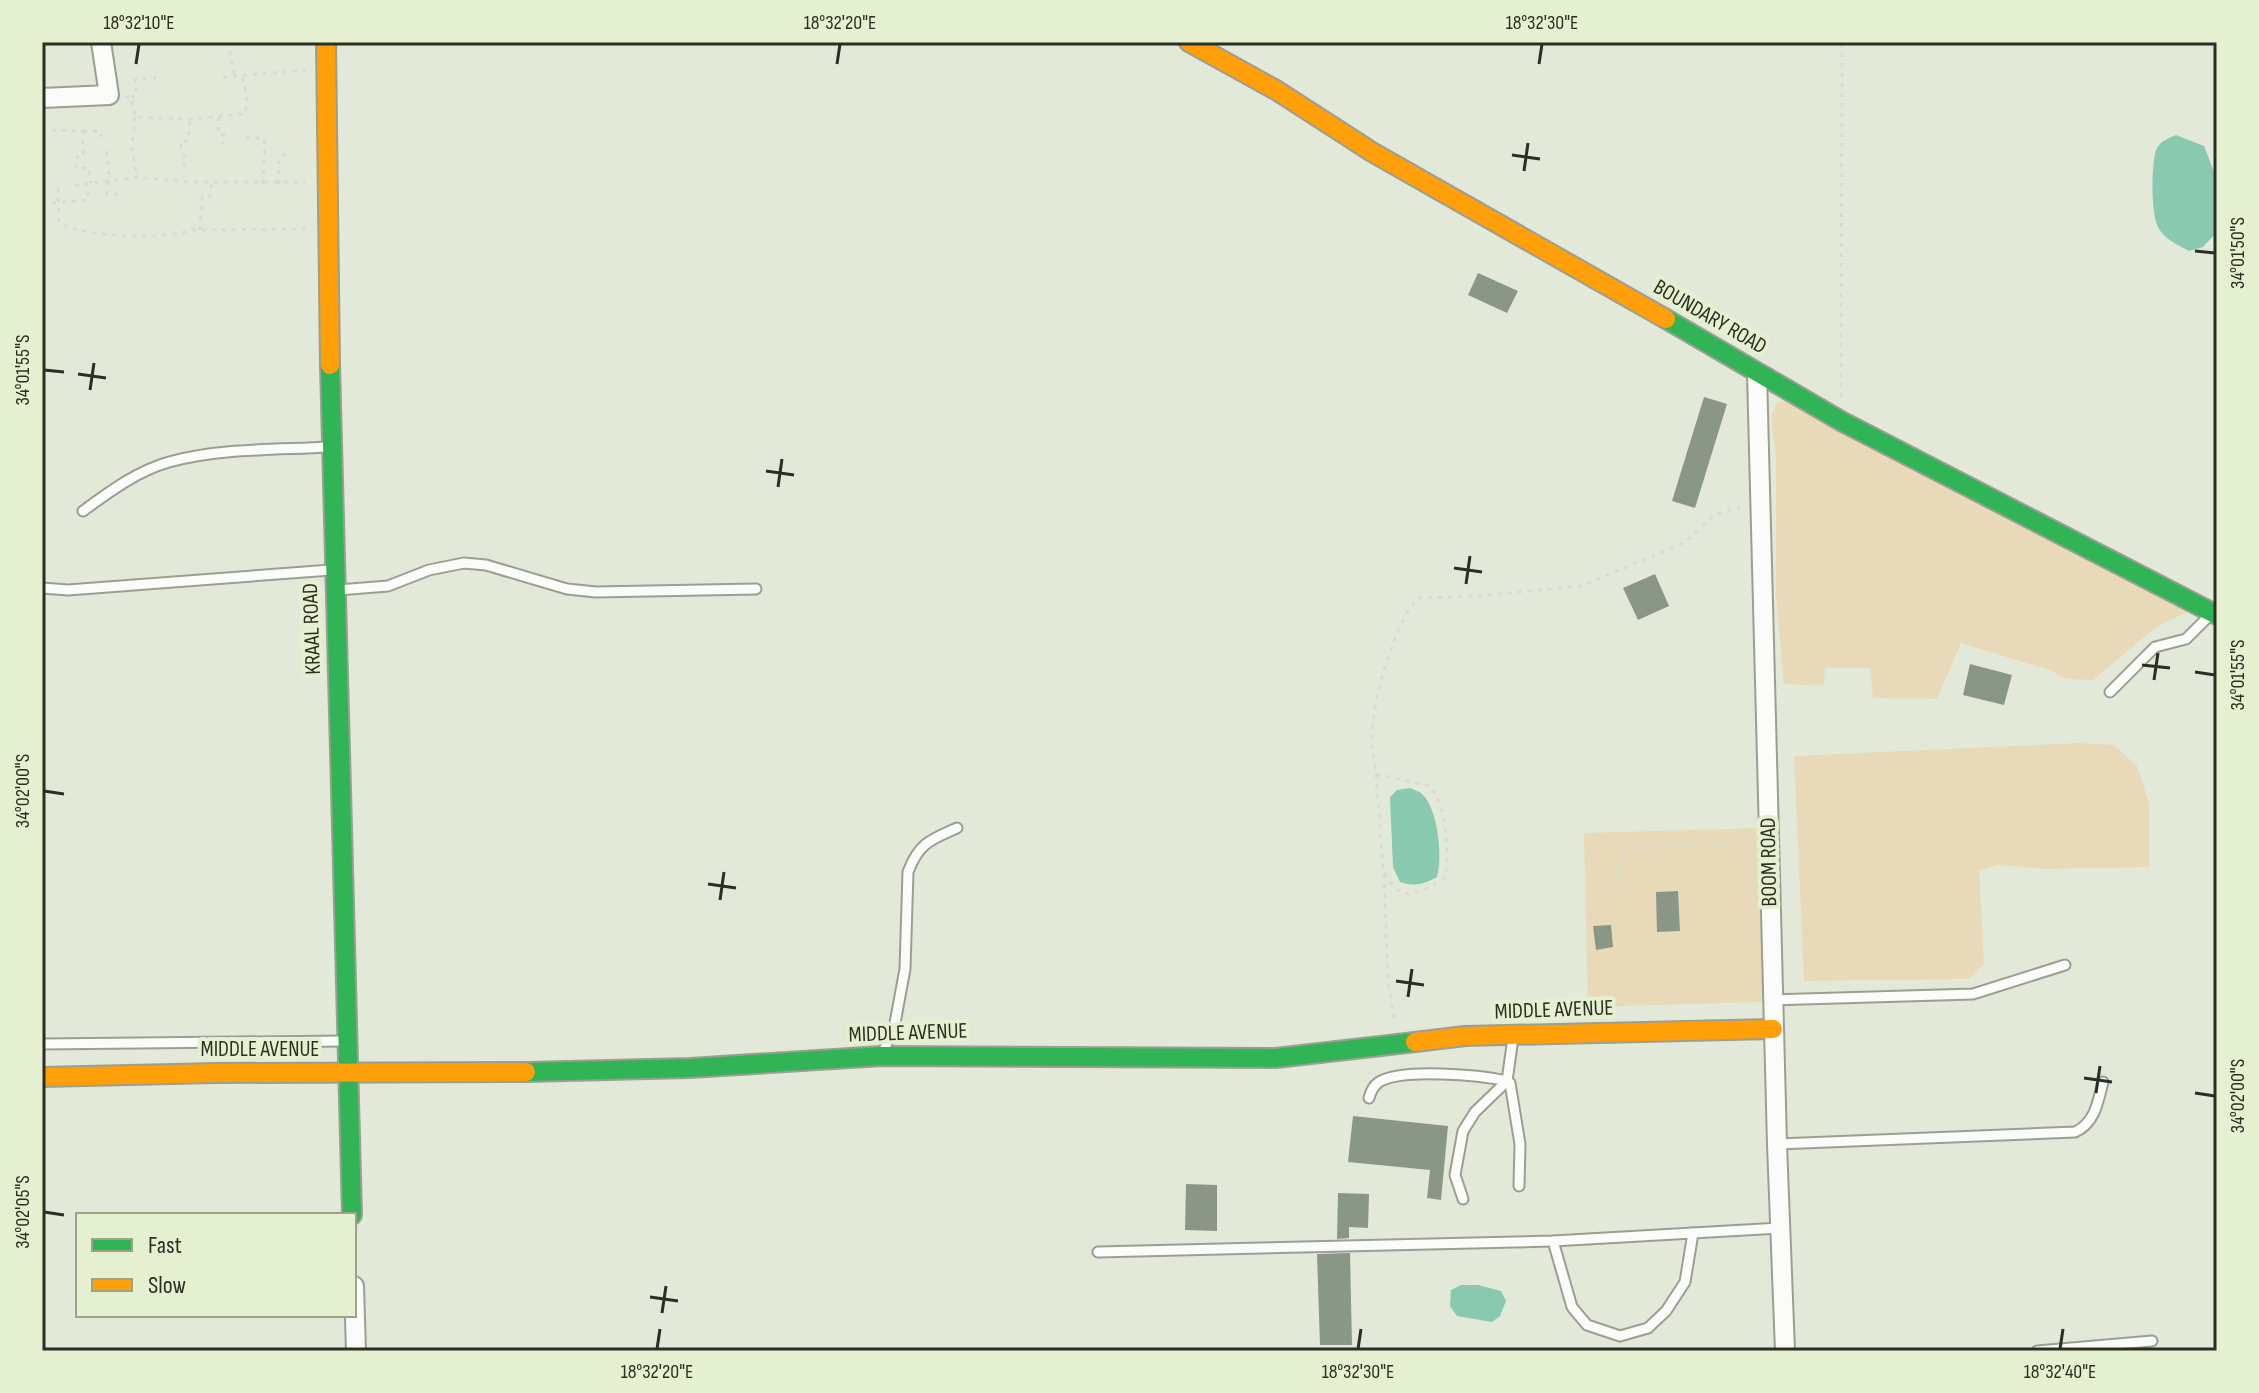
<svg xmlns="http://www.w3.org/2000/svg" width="2259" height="1393" viewBox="0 0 2259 1393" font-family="'Sofia Sans Condensed',sans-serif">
<rect width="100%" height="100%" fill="#e3e9d8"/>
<g fill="#e8dab9">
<polygon points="1788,401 2187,612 2156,627 2093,680 2067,679 2049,670 1961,643 1937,699 1873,698 1870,668 1825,668 1824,686 1784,684 1776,596 1776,460 1771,415 1778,402"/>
<polygon points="2080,743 2114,745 2137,766 2149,803 2149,867 2046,869 1999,865 1979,870 1984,964 1969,979 1804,981 1794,756"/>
<polygon points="1760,828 1763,1002 1588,1007 1584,833"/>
</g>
<g fill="#89c9b0">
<path d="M 2176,135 L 2204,146 L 2216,177 L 2216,233 L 2203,247 L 2189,251 C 2178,245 2164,239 2158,227 C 2151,213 2151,166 2156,150 C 2160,141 2167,139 2176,135 Z"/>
<path d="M 1410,788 C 1414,790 1419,791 1422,794 C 1438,808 1443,858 1437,877 C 1424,884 1415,887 1400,882 L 1393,867 L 1390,797 L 1397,790 Z"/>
<polygon points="1461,1285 1478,1285 1501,1291 1506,1301 1500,1316 1492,1322 1457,1316 1450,1306 1451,1290"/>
</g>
<g fill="#8a9787">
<polygon points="1478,273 1518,291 1507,313 1468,295"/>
<polygon points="1704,397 1727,404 1695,508 1672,501"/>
<polygon points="1655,574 1669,606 1638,620 1623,588"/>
<polygon points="1970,664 2012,675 2004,705 1963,695"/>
<polygon points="1678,891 1680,931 1657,932 1656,892"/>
<polygon points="1611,925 1613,947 1596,950 1593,926"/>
<polygon points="1353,1116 1448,1126 1441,1200 1427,1198 1430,1170 1348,1162"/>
<polygon points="1186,1184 1217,1185 1217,1231 1185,1230"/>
<polygon points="1338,1193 1369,1194 1368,1228 1349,1227 1349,1238 1337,1239"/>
<polygon points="1350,1253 1352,1345 1320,1345 1317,1254"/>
</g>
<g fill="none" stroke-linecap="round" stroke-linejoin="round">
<defs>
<g id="lane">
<path d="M 83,511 C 109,492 137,471 169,462 C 220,448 277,450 329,447"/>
<polyline points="42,588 68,590 331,570"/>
<polyline points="338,590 388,586 429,570 464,563 486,565 567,589 596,592 756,589"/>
<polyline points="2110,692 2155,647 2186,639 2210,615"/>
<polyline points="1773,1000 1973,994 2065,965"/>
<polyline points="42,1044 344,1041"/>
<path d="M 883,1053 L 895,1023 L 905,969 L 908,872 C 919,843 930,840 957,828"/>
<path d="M 1369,1098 C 1371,1091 1373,1086 1379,1082 C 1402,1068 1480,1075 1507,1081 L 1510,1083 L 1520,1144 L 1519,1186"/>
<path d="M 1777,1144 L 2075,1132 C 2095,1123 2098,1102 2103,1082"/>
<polyline points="1463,1199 1455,1175 1463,1131 1475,1112 1507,1081 1513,1038"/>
<polyline points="1553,1241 1572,1307 1587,1325 1620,1336 1648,1328 1666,1311 1685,1282 1693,1233"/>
<polyline points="1098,1252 1553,1241 1780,1228"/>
<polyline points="2037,1351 2152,1341"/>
</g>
<g id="street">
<polyline points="42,98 109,95 101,42"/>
<polyline points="1757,373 1777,1144 1785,1351"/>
<polyline points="354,1286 356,1351"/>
</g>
<g id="fast">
<polyline points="1666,319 1841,421 2217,615"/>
<polyline points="330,365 352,1215"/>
<polyline points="526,1072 690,1068 882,1056 1276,1058 1415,1042"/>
</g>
<g id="slow">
<polyline points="326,42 330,365"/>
<polyline points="1189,42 1276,90 1372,152 1666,319"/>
<polyline points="1415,1042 1465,1036 1773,1029"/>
<polyline points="42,1077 216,1073 526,1072"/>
</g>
</defs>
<use href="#lane" stroke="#9b9f93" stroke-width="13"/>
<use href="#street" stroke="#9b9f93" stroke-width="22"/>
<use href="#fast" stroke="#9b9f93" stroke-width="22"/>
<use href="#slow" stroke="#9b9f93" stroke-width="22"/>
<g stroke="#d8dbd5" stroke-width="3" stroke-dasharray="4 6" stroke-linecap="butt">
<polyline points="180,42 184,42"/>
<polyline points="226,42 229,45 234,76"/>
<polyline points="223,77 307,70"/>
<polyline points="125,97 131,97 135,117 190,119 245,114 247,100 242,75"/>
<polyline points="131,97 137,96 135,80 155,78 154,71"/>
<polyline points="135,117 132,149 137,177"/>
<polyline points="219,117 218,134 224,135 223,144"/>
<polyline points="42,130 83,131 83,153 78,153 76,169 89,168 91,183"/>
<polyline points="83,131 100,131 101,137"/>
<polyline points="246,137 265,139 263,184"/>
<polyline points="107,151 109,175 107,194 119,194 118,199"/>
<polyline points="184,167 185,156 181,150 181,141 188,141 190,119"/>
<polyline points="279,184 278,163 283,160 284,151"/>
<polyline points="75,185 87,184"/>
<path d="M 58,188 L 59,223 C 90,238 160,240 192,230 L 306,229"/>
<polyline points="42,204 88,200 87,184 137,177 186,182 305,182"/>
<polyline points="200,230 202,196 210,196 212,182"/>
<polyline points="1841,397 1842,42"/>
<path d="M 1376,774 L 1383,871 L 1395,889 L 1409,894 L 1428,888 L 1446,877 C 1447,845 1449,813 1430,786 L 1376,774 C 1375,762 1371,749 1372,737 C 1373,699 1393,625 1418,598 L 1476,596 L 1582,586 L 1685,542 L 1714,515 L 1744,506"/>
<polyline points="1384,874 1388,982 1395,1022"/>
<polyline points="1614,890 1625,848 1753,842"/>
</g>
<use href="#lane" stroke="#fbfcf9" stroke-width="9"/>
<use href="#street" stroke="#fbfcf9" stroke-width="18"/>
<use href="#fast" stroke="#30b455" stroke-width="18"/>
<use href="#slow" stroke="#ff9f0a" stroke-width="18"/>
</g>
<path fill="none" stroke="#2b2f23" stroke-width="3" d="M 136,64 L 139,44M 837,64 L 840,44M 1539,64 L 1542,44M 1512,155 L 1540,159M 1524,171 L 1528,143M 2195,251 L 2215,253M 44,370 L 64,372M 78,374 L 106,378M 90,390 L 94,363M 766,471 L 794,475M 778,487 L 782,459M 1454,568 L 1482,572M 1466,584 L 1470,556M 2142,665 L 2170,668M 2195,672 L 2215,675M 2154,680 L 2158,653M 44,791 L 64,794M 708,884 L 736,888M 720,900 L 724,872M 1396,981 L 1424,985M 1408,997 L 1412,969M 2084,1078 L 2112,1082M 2096,1093 L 2100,1066M 2195,1093 L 2215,1096M 44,1212 L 64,1215M 650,1297 L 678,1301M 662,1313 L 666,1286M 657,1349 L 660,1329M 1358,1349 L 1361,1329M 2060,1349 L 2063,1329"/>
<g text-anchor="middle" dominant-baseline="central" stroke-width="8" stroke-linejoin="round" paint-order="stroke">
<g font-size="22" fill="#2b2f23" stroke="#e5f0d1">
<text transform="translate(1710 317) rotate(30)">BOUNDARY ROAD</text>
<text transform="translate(312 629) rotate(-92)">KRAAL ROAD</text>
<text transform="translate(1769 862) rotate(-91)">BOOM ROAD</text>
<text transform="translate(1554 1010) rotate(-2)">MIDDLE AVENUE</text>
<text transform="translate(908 1033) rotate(-2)">MIDDLE AVENUE</text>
<text x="260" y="1049">MIDDLE AVENUE</text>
</g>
</g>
<rect width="2259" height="1393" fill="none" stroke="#e5f0d1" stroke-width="88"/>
<rect x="76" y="1213" width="280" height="104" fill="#e5f0d1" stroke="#9ba38b" stroke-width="2"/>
<rect x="92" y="1239" width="40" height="12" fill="#30b455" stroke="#9ba38b" stroke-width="2"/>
<text x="148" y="1253" font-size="24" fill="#2b2f23">Fast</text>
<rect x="92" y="1279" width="40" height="12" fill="#ff9f0a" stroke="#9ba38b" stroke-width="2"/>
<text x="148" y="1293" font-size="24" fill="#2b2f23">Slow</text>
<rect x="44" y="44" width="2171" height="1305" fill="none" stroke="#2b2f23" stroke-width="3"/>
<g font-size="20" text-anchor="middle" fill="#2b2f23">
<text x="139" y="29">18°32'10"E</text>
<text x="840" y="29">18°32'20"E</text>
<text x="1542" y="29">18°32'30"E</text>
<text transform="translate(2237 253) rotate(-90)" y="7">34°01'50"S</text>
<text transform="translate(22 370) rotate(-90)" y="7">34°01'55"S</text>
<text transform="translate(2237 675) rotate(-90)" y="7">34°01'55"S</text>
<text transform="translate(22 791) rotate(-90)" y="7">34°02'00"S</text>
<text transform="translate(2237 1096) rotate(-90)" y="7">34°02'00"S</text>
<text transform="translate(22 1212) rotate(-90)" y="7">34°02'05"S</text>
<text x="657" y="1378">18°32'20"E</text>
<text x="1358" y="1378">18°32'30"E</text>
<text x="2060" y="1378">18°32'40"E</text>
</g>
</svg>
